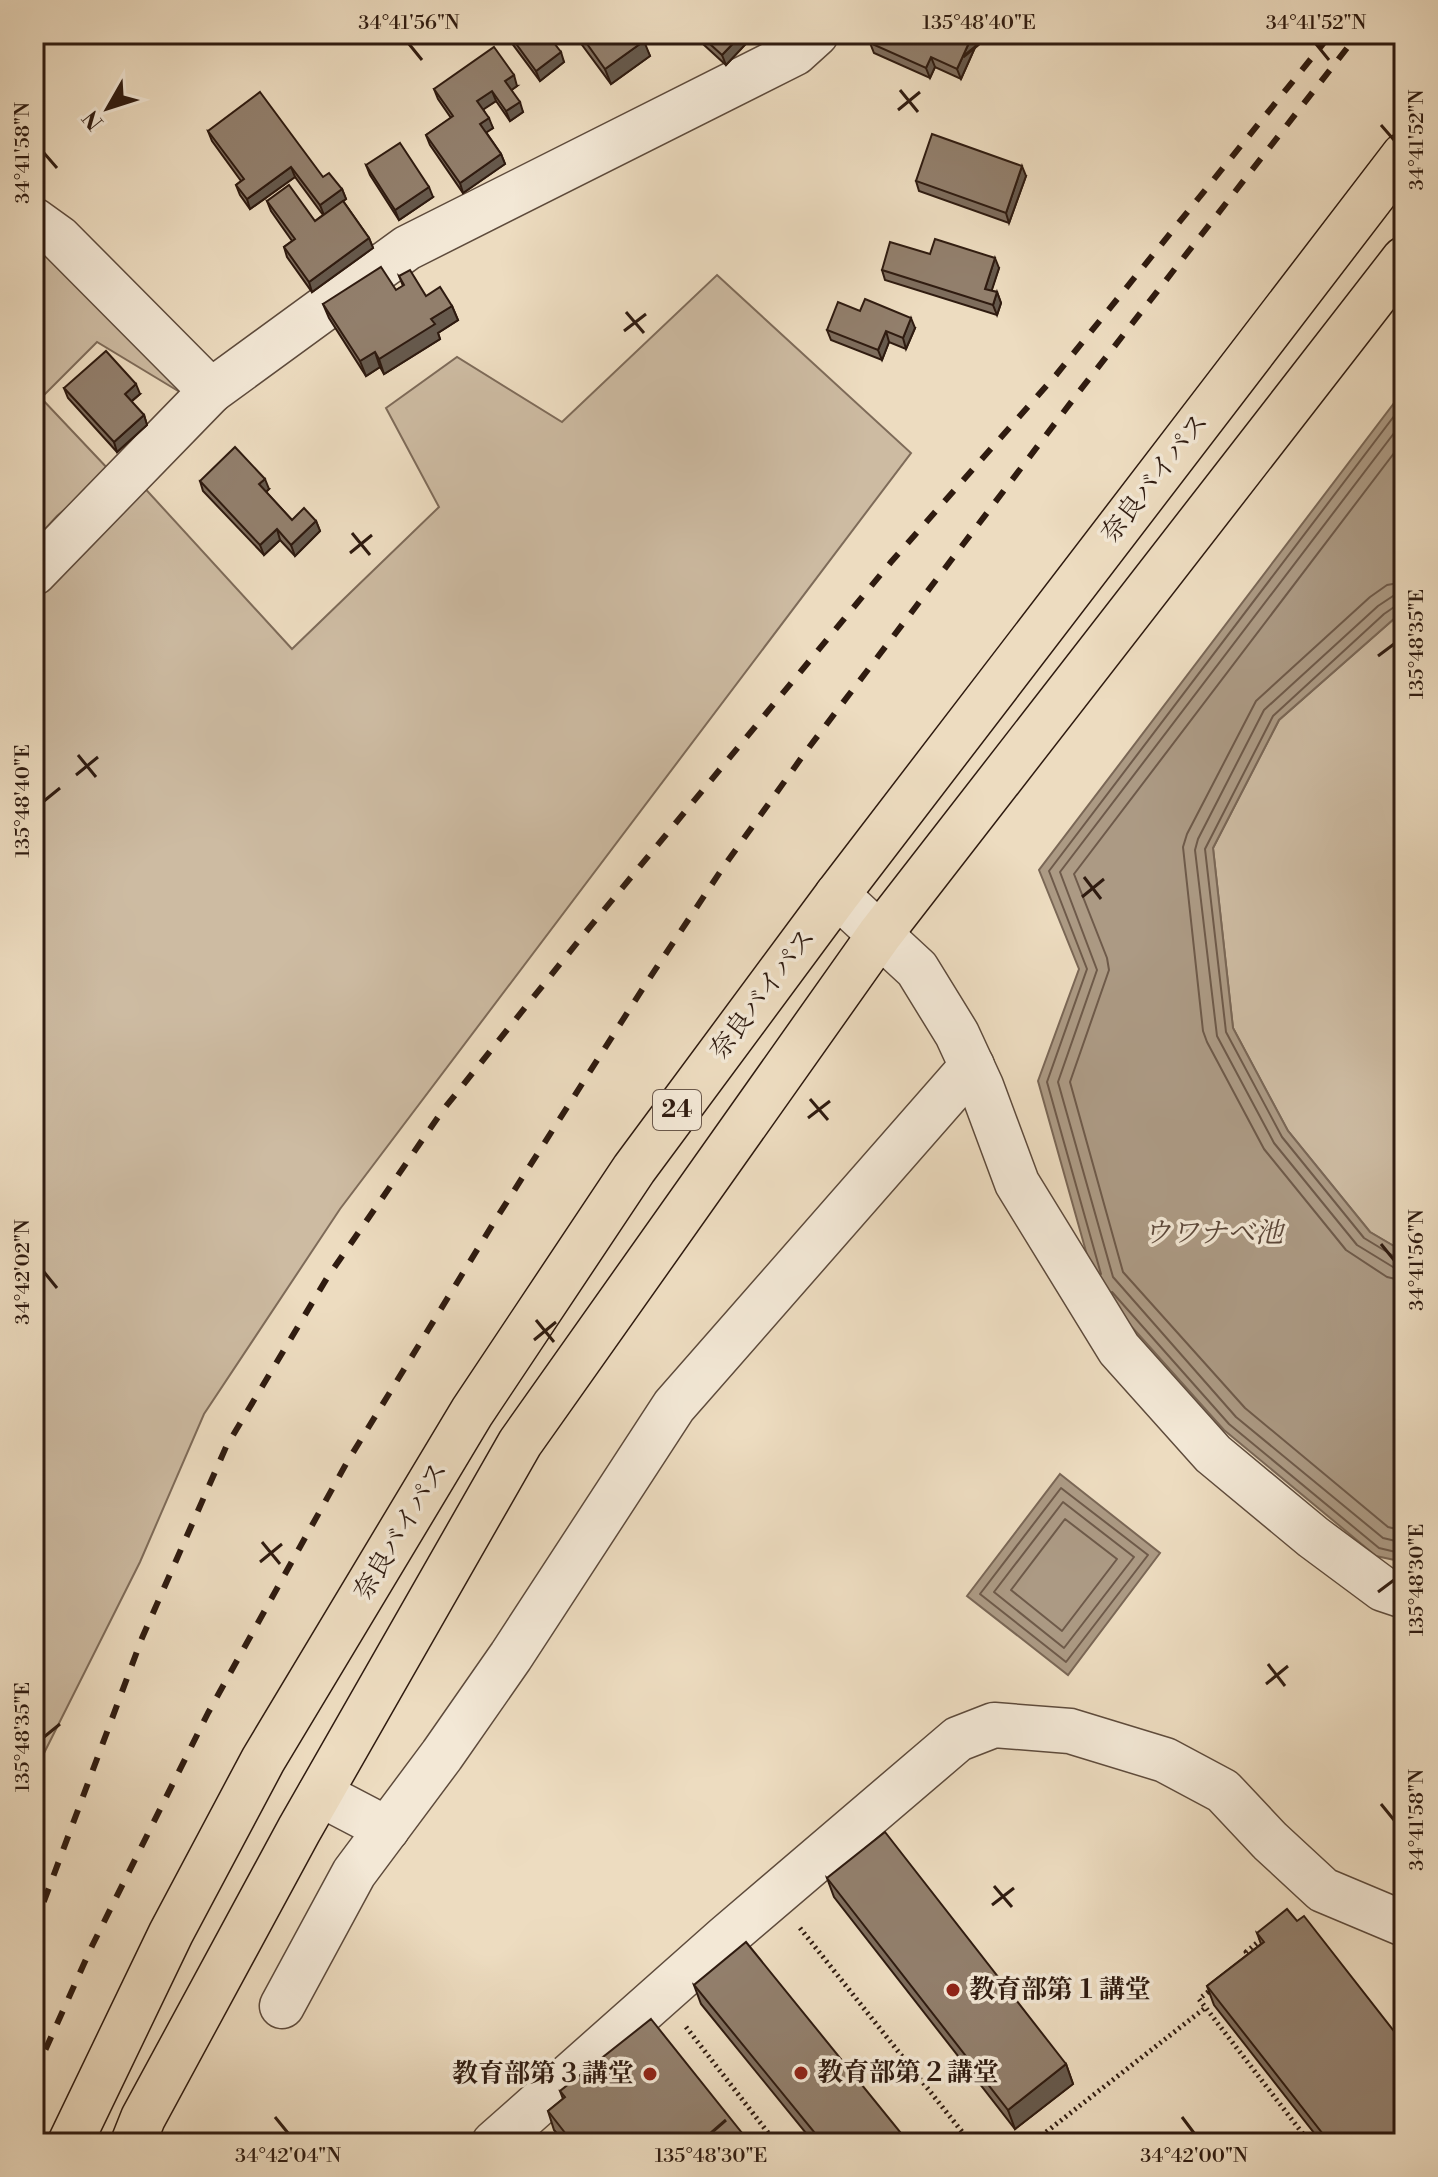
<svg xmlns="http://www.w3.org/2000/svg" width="1438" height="2177" viewBox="0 0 1438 2177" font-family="'Libre Bodoni','Noto Serif JP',serif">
<rect width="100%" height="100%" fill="#eddcc0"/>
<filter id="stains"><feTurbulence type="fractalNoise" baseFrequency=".0025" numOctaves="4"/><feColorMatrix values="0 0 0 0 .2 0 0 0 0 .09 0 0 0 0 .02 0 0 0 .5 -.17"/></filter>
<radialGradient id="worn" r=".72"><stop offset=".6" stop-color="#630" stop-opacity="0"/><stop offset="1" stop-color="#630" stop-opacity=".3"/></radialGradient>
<g fill="#cdbba2" stroke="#7e6b59" stroke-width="2">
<polygon points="34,236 188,397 97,342 41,398 110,471 57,516 34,541"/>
<polygon points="717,275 911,453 340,1209 204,1414 140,1562 34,1773 34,591 140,483 292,649 439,507 386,408 457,357 562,422"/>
<polygon points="1404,610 1404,1252 1370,1232 1288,1131 1233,1028 1213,848 1279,720"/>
</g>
<g fill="#ac9a84" stroke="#7a6756" stroke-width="2">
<polygon points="1404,390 1404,610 1279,720 1213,848 1233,1028 1288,1131 1370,1232 1404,1252 1404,1562 1376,1556 1224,1430 1096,1287 1038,1081 1079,969 1039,870"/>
<polygon points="1060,1474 1160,1553 1068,1675 967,1596"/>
</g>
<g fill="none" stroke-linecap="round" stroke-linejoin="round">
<g stroke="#6e5a4a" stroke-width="2">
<polyline points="1404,420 1060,872 1097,970 1058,1082 1113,1277 1236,1417 1383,1538 1404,1543"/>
<polyline points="1404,440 1074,874 1107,958 1109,970 1070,1082 1123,1272 1245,1408 1388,1527 1404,1531"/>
<polyline points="1404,582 1387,585 1370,597 1256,701 1187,834 1183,847 1203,1031 1207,1042 1264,1149 1346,1250 1387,1277 1404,1281"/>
<polyline points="1404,594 1393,596 1378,606 1264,710 1198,839 1195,850 1217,1036 1274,1143 1357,1245 1393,1267 1404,1269"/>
<polyline points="1404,604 1397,605 1384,614 1273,716 1205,849 1226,1032 1282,1137 1364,1238 1397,1258 1404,1259"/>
<polyline points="1101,1274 1047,1082 1087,969 1049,871 1404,403"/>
<polyline points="1112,1292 1229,1424 1379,1548 1404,1554"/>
<polygon points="1061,1488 1148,1555 1066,1662 980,1594"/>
<polygon points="1063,1502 1134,1557 1064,1648 994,1592"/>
<polygon points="1065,1519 1117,1559 1062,1631 1011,1590"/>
</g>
<defs>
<g id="minor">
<polyline points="34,220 59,238 211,391 407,248 795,53 816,34"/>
<polyline points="34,573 211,391"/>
<polyline points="837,895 917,969 957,1034 981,1086 1017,1183 1119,1349 1213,1454 1313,1537 1383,1589 1404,1596"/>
<polyline points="320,1794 387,1829"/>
<polyline points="282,2006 354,1873 442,1755 511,1656 674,1406 972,1066"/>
<polyline points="494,2143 725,1938 958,1739 994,1725 1070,1731 1165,1760 1223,1791 1270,1841 1323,1890 1404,1924"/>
</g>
<g id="highway">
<polyline points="70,2143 171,1933 263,1760 472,1412 634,1169 837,895 1404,155"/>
<polyline points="133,2143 143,2118 299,1830 520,1443 880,934 1404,259"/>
</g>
</defs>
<use href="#minor" stroke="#5e4b3c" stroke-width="47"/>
<use href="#highway" stroke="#2f1b10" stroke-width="47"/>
<g stroke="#2f1b10" stroke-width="5" stroke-dasharray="2 4" stroke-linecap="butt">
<polyline points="800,1928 971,2143"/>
<polyline points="1250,1957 1246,1952 1264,1937"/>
<polyline points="1213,1988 1199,1999 1310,2143"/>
<polyline points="686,2027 776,2143"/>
<polyline points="1032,2143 1205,2008"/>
</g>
<use href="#minor" stroke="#f3e8d6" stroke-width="44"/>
<use href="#highway" stroke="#eddcc0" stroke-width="44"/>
<g stroke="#2f1b10" stroke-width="6" stroke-dasharray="14 14" stroke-linecap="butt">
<polyline points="34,1928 142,1638 226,1447 327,1278 443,1110 580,939 891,562 1056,375 1331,34"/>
<polyline points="34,2075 92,1946 208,1713 346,1464 496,1219 645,985 722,869 807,750 1078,393 1358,34"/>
</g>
</g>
<g fill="#7e6d5d" stroke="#2f1b10" stroke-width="2">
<polygon points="505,34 547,34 564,62 540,81"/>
<polygon points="574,34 639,34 650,56 611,84"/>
<polygon points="692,34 755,34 726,65"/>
<polygon points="981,34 961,79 935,67 930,78 874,53 870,43"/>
<polygon points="517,86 511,90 523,112 510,121 496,101 483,109 493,128 486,132 501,154 505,164 463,193 430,145 426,135 451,118 438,99 434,89"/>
<polygon points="208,131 323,177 342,189 346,199 343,201 369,238 373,248 312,292 287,257 284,247 292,241 271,211 267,201 315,221 323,215 295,177 250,209 240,195 236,185 241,181 212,141"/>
<polygon points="366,165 433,197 399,220 370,175"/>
<polygon points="1026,176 1009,223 919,191 916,181"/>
<polygon points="930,254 999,268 991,291 997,292 1001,303 997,315 885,280 882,270"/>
<polygon points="399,276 426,296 452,306 458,320 438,333 440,339 384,374 380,367 366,376 329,318 323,304 396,290 403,286"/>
<polygon points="915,328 906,349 889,342 882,360 831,340 827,330"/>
<polygon points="64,388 140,394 131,402 144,415 147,425 117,452 68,398"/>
<polygon points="200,481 269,489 266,492 292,520 316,521 320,531 295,556 280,540 264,555 203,491"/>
<polygon points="827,1878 1066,2064 1073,2084 1015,2129 834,1897"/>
<polygon points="1257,1933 1404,2044 1404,2143 1322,2143 1214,2005 1207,1986 1261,1944"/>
<polygon points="694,1985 909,2143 814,2143 701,2004"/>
<polygon points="560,2091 750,2143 565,2143 554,2130 548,2111 563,2099"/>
</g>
<g fill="#66594c" stroke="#2f1b10" stroke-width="2">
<polygon points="742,34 755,34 726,65 722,55"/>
<polygon points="973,34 981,34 961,79 957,69"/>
<polygon points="644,41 650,56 611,84 605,69"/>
<polygon points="561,52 564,62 540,81 536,71"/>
<polygon points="931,57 935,67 930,78 926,68"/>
<polygon points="514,75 517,86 509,92 505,81"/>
<polygon points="492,91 496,101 481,111 477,101"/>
<polygon points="520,102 523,112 510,121 506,111"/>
<polygon points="489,118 493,128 484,134 480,124"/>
<polygon points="501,154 505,164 463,193 460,183"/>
<polygon points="1022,166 1026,176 1009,223 1006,213"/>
<polygon points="291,167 295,177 250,209 247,199"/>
<polygon points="429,187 433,197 399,220 395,210"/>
<polygon points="342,189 346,199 324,215 320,205"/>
<polygon points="369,238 373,248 312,292 309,282"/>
<polygon points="995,258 999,268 989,299 985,289"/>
<polygon points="997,292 1001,303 997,315 993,305"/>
<polygon points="452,306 458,320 438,333 440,339 384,374 379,359 431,319"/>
<polygon points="911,318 915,328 906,349 903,338"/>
<polygon points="886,331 889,342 882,360 878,350"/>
<polygon points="375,352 380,367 366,376 360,361"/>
<polygon points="136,384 140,394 128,404 125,394"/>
<polygon points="144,415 147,425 117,452 114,442"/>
<polygon points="265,479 269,489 263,495 259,484"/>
<polygon points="316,521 320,531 295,556 291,545"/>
<polygon points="277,529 280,540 264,555 260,545"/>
<polygon points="1066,2064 1073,2084 1015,2129 1008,2110"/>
</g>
<g fill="#927f6c" stroke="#2f1b10" stroke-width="2">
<polygon points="509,34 547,34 561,52 536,71"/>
<polygon points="580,34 639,34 644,41 605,69"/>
<polygon points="699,34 742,34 722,55"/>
<polygon points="874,34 973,34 957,69 931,57 926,68 870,43"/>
<polygon points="494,47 514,75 505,81 520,102 506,111 492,91 477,101 489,118 480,124 501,154 460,183 426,135 453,116 434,89"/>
<polygon points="260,92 323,177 329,173 342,189 320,205 291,167 247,199 236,185 244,179 208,131"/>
<polygon points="932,134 1022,166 1006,213 916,181"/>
<polygon points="400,143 429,187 395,210 366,165"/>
<polygon points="289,185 315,221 343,201 369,238 309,282 284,247 295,239 267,201"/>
<polygon points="935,239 995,258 985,289 997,292 993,305 882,270 890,242 930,254"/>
<polygon points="381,267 396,290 404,285 399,276 410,270 426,296 440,287 452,306 431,319 435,324 379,359 375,352 360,361 323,304"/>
<polygon points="865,299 911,318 903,338 886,331 878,350 827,330 838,302 860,311"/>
<polygon points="106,351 136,384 125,394 144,415 114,442 64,388"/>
<polygon points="235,447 265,479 259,484 292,520 304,508 316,521 291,545 277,529 260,545 200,481"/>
<polygon points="885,1832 1066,2064 1008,2110 827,1878"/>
<polygon points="1287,1909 1297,1921 1304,1916 1404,2044 1404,2143 1330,2143 1207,1986 1264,1942 1257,1933"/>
<polygon points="746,1942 909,2143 823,2143 694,1985"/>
<polygon points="651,2019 750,2143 602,2143 599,2139 593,2143 573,2143 548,2111 565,2097 560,2091"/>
</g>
<path fill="none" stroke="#2f1b10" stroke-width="3" d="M 409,44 L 422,60M 1316,44 L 1329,60M 963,57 L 979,44M 900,90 L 918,112M 898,110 L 920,92M 1381,125 L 1394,140M 44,153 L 57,168M 626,312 L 644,333M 624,331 L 646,314M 352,533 L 370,555M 350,553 L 372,535M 1378,656 L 1394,644M 78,755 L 96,777M 76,775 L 98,757M 44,801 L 60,788M 1084,877 L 1101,899M 1082,897 L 1104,879M 810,1099 L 828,1120M 808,1118 L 830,1101M 1381,1244 L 1394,1260M 44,1272 L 57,1288M 536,1320 L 554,1342M 534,1340 L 556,1322M 262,1542 L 280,1564M 260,1562 L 282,1544M 1378,1592 L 1394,1580M 1268,1664 L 1285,1686M 1266,1684 L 1288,1666M 44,1737 L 60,1724M 1381,1804 L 1394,1820M 994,1886 L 1012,1907M 992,1905 L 1014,1888M 275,2117 L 288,2133M 1182,2117 L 1194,2133M 711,2133 L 726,2120"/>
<g fill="#8f2418" stroke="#f3e8d6" stroke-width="3">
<circle cx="953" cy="1990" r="8"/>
<circle cx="801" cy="2073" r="8"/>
<circle cx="650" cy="2074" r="8"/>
</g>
<g text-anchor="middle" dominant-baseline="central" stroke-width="7" stroke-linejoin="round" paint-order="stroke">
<rect fill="#f3e8d6" stroke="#6a584b" stroke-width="2" x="653" y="1090" width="48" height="40" rx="6"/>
<g font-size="24" font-weight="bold" fill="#2f1b10">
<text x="677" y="1110">24</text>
</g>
<g font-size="26" fill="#2f1b10" stroke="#f3e8d6">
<text transform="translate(1155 478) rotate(-52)">奈良バイパス</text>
<text transform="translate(763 994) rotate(-53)">奈良バイパス</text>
<text transform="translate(401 1531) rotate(-59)">奈良バイパス</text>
</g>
<g font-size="26" font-weight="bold" fill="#2f1b10" stroke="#f3e8d6" text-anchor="start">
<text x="969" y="1990">教育部第１講堂</text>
<text x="817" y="2073">教育部第２講堂</text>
<text x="634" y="2074" text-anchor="end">教育部第３講堂</text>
</g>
<g font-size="28" font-style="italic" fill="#5b4739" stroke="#f3e8d6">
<text x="1213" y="1233">ウワナベ池</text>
</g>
</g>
<rect width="1438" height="2177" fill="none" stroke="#eddcc0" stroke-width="88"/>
<g transform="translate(108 108) rotate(231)" stroke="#f3e8d6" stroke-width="6" paint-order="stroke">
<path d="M0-6L14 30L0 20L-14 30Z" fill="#2f1b10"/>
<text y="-12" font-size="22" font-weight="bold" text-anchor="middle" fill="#2f1b10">N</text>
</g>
<rect x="44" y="44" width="1350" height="2089" fill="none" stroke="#2f1b10" stroke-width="3"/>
<g font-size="20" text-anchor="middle" fill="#2f1b10">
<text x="409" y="29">34°41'56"N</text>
<text x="979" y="29">135°48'40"E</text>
<text x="1316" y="29">34°41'52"N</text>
<text transform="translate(1416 140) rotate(-90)" y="7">34°41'52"N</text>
<text transform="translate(22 153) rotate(-90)" y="7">34°41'58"N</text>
<text transform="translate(1416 644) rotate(-90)" y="7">135°48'35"E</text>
<text transform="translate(22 801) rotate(-90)" y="7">135°48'40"E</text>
<text transform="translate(1416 1260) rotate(-90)" y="7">34°41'56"N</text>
<text transform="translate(22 1272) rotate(-90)" y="7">34°42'02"N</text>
<text transform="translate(1416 1580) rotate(-90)" y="7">135°48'30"E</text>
<text transform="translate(22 1737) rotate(-90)" y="7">135°48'35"E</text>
<text transform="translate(1416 1820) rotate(-90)" y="7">34°41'58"N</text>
<text x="288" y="2162">34°42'04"N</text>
<text x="711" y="2162">135°48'30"E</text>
<text x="1194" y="2162">34°42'00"N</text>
</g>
<rect width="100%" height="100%" filter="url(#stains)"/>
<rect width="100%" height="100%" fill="url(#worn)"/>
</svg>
